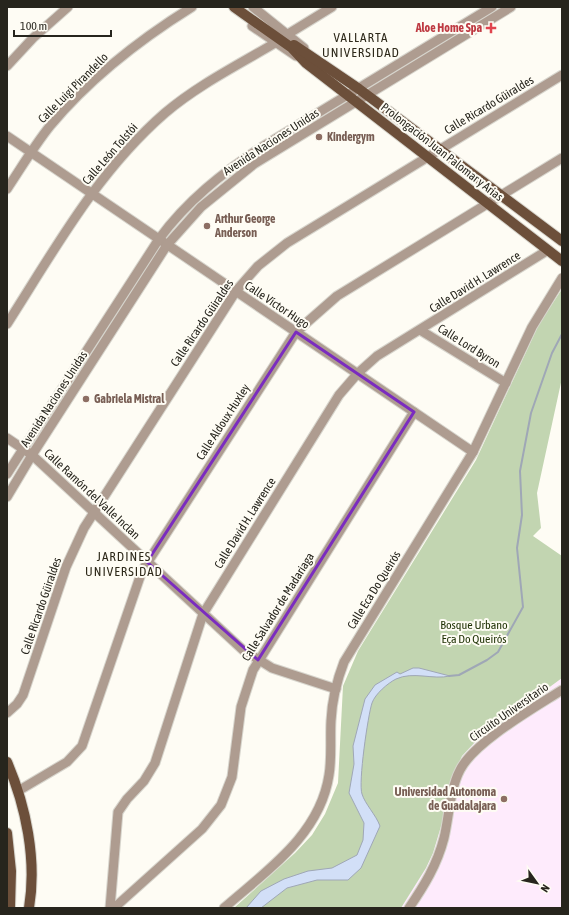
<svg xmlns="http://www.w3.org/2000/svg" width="569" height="915" viewBox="0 0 569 915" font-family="'Asap Condensed',sans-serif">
<rect width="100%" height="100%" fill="#fefcf4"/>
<polygon fill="#feebfc" points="562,678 562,908 401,908 426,868 433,853 445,813 449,785 462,756 477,740"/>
<polygon fill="#c2d5b1" points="562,289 562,378 537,493 541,528 533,536 562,556 562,678 477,740 462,756 449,785 445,813 433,853 426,868 401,908 234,908 295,853 312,835 325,814 338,783 343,686 358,651 476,460 539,324"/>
<path fill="#d2dff7" stroke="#9fa7b6" d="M 413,668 L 419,668 L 450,676 C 433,680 413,671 396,679 C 388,683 375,694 372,703 C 368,715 358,783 362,794 C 365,804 376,815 380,826 L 361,868 L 348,880 L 317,880 L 287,888 L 261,908 L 246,908 L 261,891 L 284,879 L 308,871 L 332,868 L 357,855 L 363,840 L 364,823 L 349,793 L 354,764 L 353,746 L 365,699 L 375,685 L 397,672 L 400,674 Z"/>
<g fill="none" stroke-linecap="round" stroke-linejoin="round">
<polyline stroke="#9fa7b6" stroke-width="2" points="449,676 459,675 487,660 498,652 523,607 517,548 522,515 520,471 531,413 552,353 562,334"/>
<defs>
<g id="minor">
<polyline points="253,7 304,48"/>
<polyline points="252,26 296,56"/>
<polyline points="288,34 332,7"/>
<polyline points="7,66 33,38 68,7"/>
<polyline points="7,136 473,452"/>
<path d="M 7,189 C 21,168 34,146 50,126 C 90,78 139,40 192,7"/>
<path d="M 7,324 C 55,249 97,172 165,113 C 198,85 238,65 275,43"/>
<polyline points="420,330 506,383"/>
<polyline points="7,438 32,455 243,650 272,668 336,689"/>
<path d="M 7,474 L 159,239 C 187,201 222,173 262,147 L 492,7"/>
<polyline points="7,497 32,455 167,245 201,207 254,164 511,7"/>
<polyline points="7,713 17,704 23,695 66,567 84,528 236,291 258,266 287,243 562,75"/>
<polyline points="18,791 67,762 82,746 142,571 296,332 337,296 562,158"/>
<polyline points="110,908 118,812 127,799 144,781 155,763 203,614 339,395 358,373 377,356 548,250"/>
<polyline points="114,908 202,829 221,805 232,777 241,707 253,670 414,412"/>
<path d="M 224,908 C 266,871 320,835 329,775 C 332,758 330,739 331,721 C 332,700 337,680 344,662 L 473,452 L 532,327 L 562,278"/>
<path d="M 409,908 C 424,886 437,865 444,838 C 449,817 450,789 460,770 C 474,742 534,708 562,690"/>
</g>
<g id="major">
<polyline points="234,7 292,48 306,63 562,261"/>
<polyline points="294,45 359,89 562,241"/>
<path d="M 7,762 C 26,806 37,860 29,908"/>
<polyline points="7,833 11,871 10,908"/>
</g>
</defs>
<use href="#minor" stroke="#d7d5cd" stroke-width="11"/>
<use href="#major" stroke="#d7d5cd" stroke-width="12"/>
<use href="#minor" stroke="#ae9c90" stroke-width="9"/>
<use href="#major" stroke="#6c4f3a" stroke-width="10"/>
</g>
<path fill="none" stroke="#7b2cbf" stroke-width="3" stroke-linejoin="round" d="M 296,332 L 414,412 L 258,660 L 147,562 Z"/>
<path fill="#e0444e" stroke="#fefcf4" stroke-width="1.5" d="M489 22h4v4h4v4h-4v4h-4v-4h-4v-4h4z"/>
<g fill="#8d6e63" stroke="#fefcf4" stroke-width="1.5">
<circle cx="319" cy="137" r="4"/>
<circle cx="207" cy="226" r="4"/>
<circle cx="86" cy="399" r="4"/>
<circle cx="504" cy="799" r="4"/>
</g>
<g text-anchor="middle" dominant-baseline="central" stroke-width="4" stroke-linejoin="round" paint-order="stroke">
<g font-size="12" font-weight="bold" fill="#be3a42" stroke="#fefcf4" text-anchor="end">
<text x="482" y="28">Aloe Home Spa</text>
</g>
<g font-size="12" fill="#27251d" stroke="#fefcf4">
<text transform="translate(73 88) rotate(-45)">Calle Luigi Pirandello</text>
<text transform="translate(489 105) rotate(-31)">Calle Ricardo Güiraldes</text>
<text transform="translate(271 142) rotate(-33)">Avenida Naciones Unidas</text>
<text transform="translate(442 152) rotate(38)">Prolongación Juan Palomar y Arias</text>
<text transform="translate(110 154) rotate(-49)">Calle León Tolstói</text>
<text transform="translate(475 282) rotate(-32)">Calle David H. Lawrence</text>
<text transform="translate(277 305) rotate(34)">Calle Víctor Hugo</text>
<text transform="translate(202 323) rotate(-56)">Calle Ricardo Güiraldes</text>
<text transform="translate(469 346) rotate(32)">Calle Lord Byron</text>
<text transform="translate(54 399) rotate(-57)">Avenida Naciones Unidas</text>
<text transform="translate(223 422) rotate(-57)">Calle Aldoux Huxley</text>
<text transform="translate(92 494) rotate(43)">Calle Ramón del Valle Inclan</text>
<text transform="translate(245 523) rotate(-58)">Calle David H. Lawrence</text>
<text transform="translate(374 590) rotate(-58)">Calle Eca Do Queirós</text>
<text transform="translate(41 606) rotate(-71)">Calle Ricardo Güiraldes</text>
<text transform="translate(278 607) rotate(-58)">Calle Salvador de Madariaga</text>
<text transform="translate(509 712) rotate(-35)">Circuito Universitario</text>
</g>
<g font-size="12" font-weight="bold" fill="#785e54" stroke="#fefcf4" text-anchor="start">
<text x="327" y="137">Kindergym</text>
<text x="215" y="219">Arthur George<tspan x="215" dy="14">Anderson</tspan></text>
<text x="94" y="399">Gabriela Mistral</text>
<text x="496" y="792" text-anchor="end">Universidad Autonoma<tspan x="496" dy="14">de Guadalajara</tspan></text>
</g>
<g font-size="12" fill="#1d3003" stroke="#fefcf4">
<text x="474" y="625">Bosque Urbano<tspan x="474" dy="14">Eça Do Queirós</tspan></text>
</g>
<g font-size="13" letter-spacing="1" fill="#2e291a" stroke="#fefcf4">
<text x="361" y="37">VALLARTA<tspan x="361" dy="15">UNIVERSIDAD</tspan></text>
<text x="124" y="556">JARDINES<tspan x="124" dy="15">UNIVERSIDAD</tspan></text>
</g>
</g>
<rect width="569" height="915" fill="none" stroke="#27251d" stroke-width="16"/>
<g transform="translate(537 883) rotate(123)" stroke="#fefcf4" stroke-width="3" paint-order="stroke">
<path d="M0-3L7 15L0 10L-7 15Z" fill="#27251d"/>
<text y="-6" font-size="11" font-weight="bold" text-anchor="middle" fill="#27251d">N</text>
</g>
<path d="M14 30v6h97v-6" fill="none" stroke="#27251d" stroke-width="2"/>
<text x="20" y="30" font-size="12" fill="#27251d" stroke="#fefcf4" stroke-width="3" paint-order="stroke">100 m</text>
</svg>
